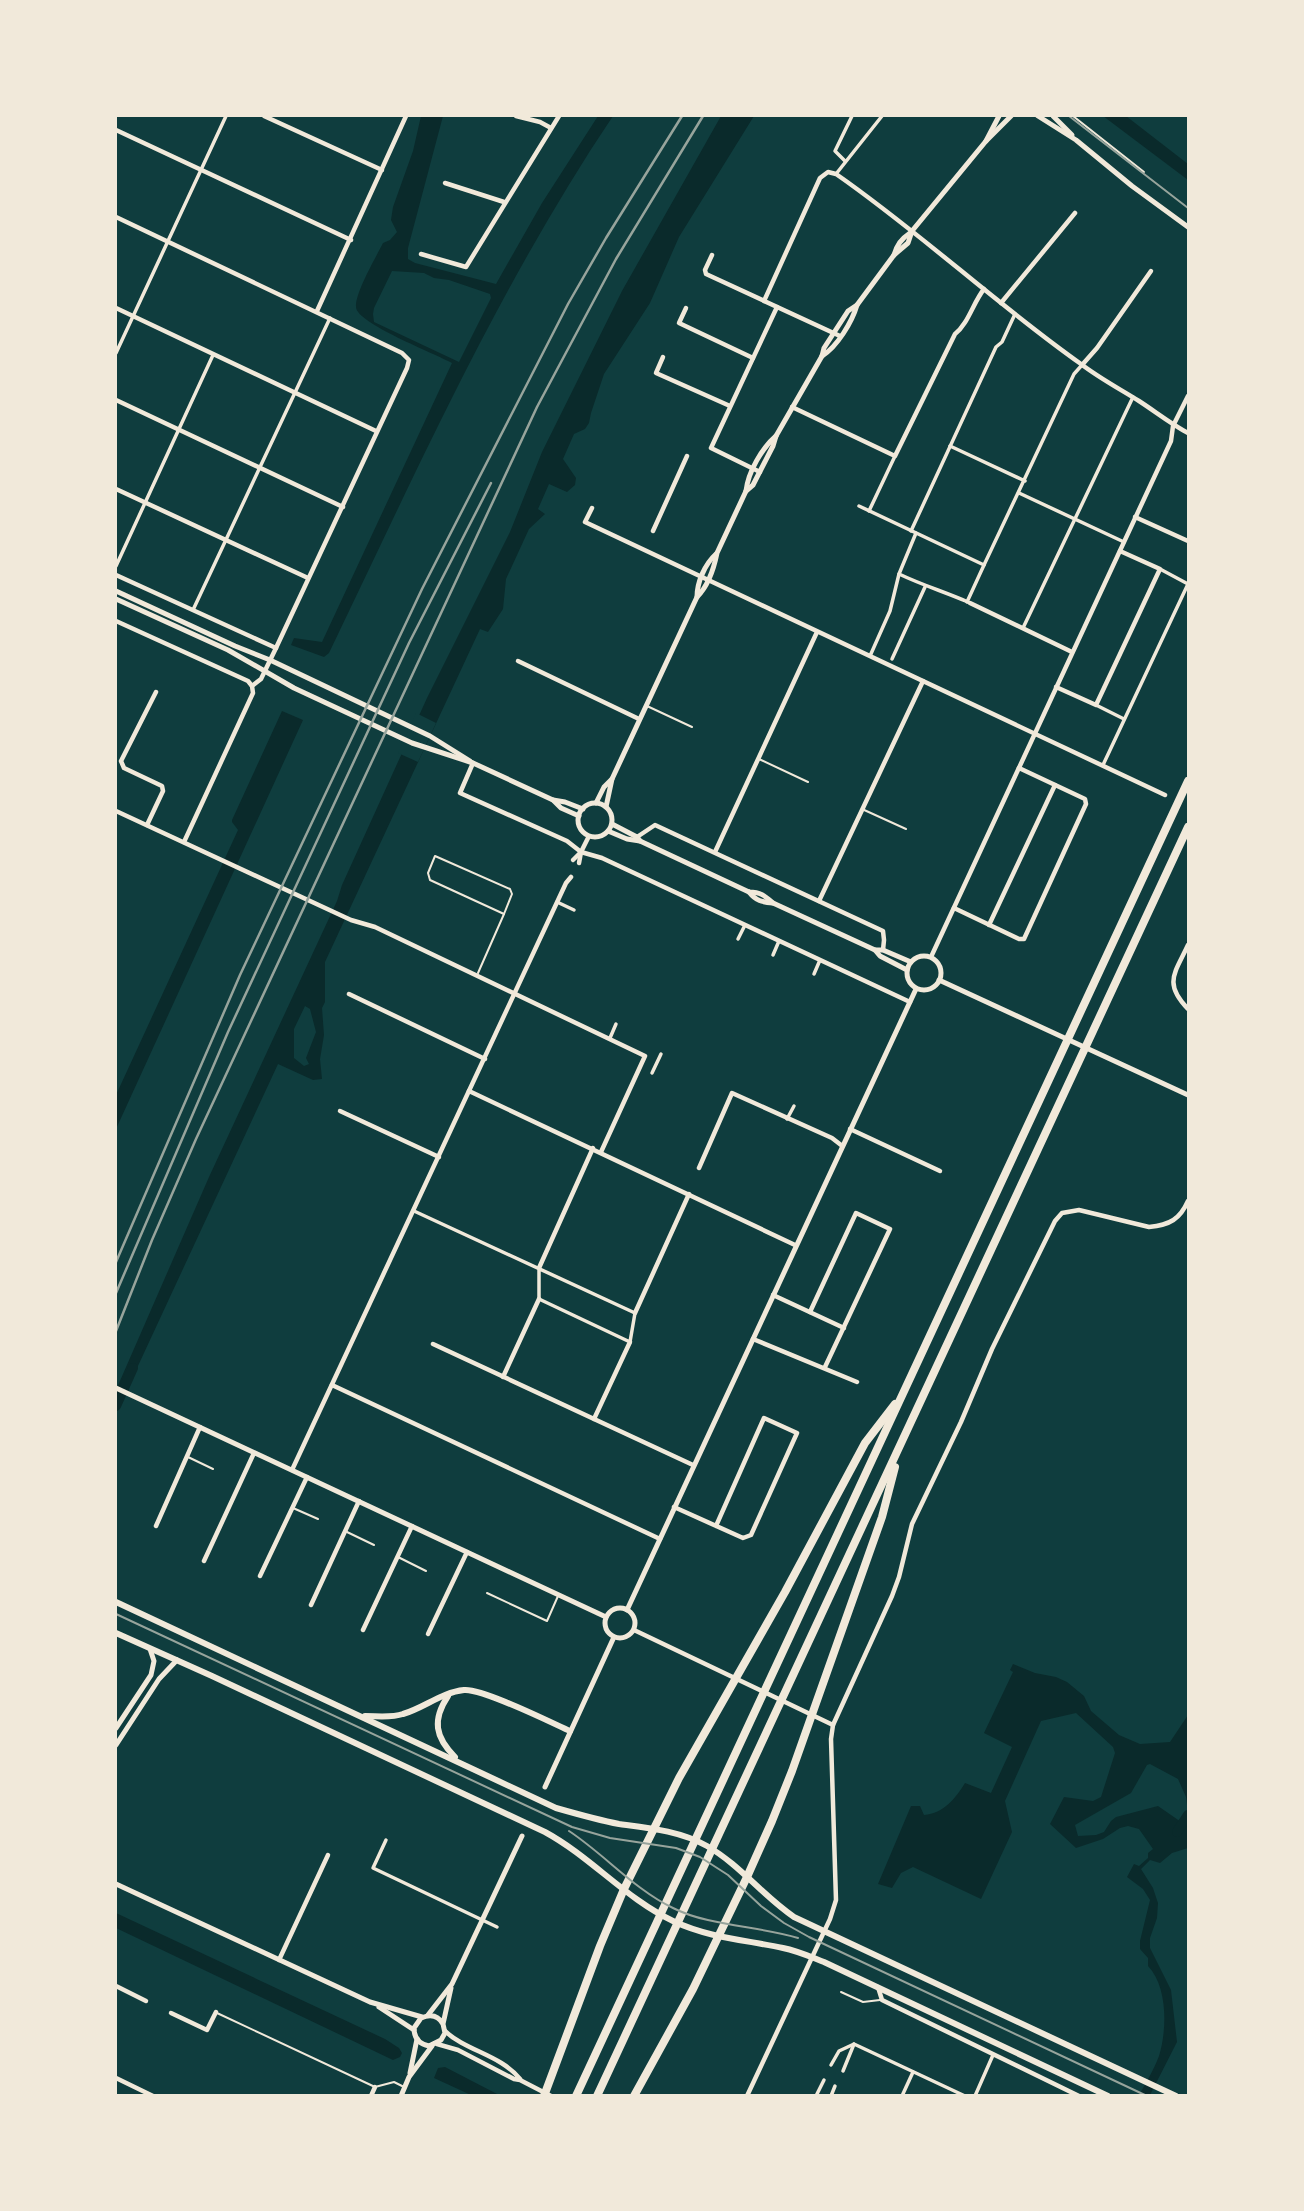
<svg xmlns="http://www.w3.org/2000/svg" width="1304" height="2211" viewBox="0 0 1304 2211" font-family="Mulish,sans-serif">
<rect width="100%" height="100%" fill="#0f3d3e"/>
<g fill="#0a2a2b" fill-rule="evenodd">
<path d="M 421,116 L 443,116 L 408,248 L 408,259 L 415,263 L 496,284 L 542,203 L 598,116 L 613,116 C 500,284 417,470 329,653 L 324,657 L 291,645 L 294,638 L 322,642 L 452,363 C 436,354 356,323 356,307 C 355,293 376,257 383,243 L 390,240 L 397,232 L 391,220 L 393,207 L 413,151 ZM 392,271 L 424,273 L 434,278 L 449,280 L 490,294 L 491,298 L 459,362 L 374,322 L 373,314 L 374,308 Z"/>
<path d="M 721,116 L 754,116 L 679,237 L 650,303 L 604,374 L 591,413 L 589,423 L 585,429 L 574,434 L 563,459 L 576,478 L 575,485 L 567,492 L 549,484 L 538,509 L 545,514 L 529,529 L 506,579 L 503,609 L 488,632 L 480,629 L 325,962 L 325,1002 L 322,1008 L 324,1035 L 320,1059 L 322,1079 L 313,1080 L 278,1064 L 131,1381 L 125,1378 L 116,1399 L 116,1390 L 209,1177 L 337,901 L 342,885 L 427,698 L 510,532 L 542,452 L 622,291 ZM 305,1006 L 310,1009 L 316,1032 L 306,1058 L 309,1064 L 304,1066 L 294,1058 L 294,1029 Z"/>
<polygon points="1103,116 1126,116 1188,164 1188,180"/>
<polygon points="282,711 303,720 116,1129 116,1095 238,830 232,822 232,820"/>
<path d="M 1013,1664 L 1035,1673 L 1056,1677 L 1067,1682 L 1084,1696 L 1091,1711 L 1119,1735 L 1140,1744 L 1170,1742 L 1188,1715 L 1188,1813 L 1186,1797 L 1178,1779 L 1150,1764 L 1147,1765 L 1131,1793 L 1075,1825 L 1078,1836 L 1096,1835 L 1104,1832 L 1111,1821 L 1116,1817 L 1158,1806 L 1184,1824 L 1188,1821 L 1188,1848 L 1172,1853 L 1160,1863 L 1150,1860 L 1141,1869 L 1153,1888 L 1158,1903 L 1157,1918 L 1150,1938 L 1150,1948 L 1171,1990 L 1177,2042 L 1150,2095 L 1139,2095 C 1146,2083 1154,2069 1159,2056 C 1167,2030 1168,1987 1148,1966 L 1148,1958 L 1140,1949 L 1140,1941 L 1150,1900 L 1143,1889 L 1127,1877 L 1134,1864 L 1139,1866 L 1148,1858 L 1148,1853 L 1153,1849 L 1139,1829 L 1128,1826 L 1120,1828 L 1103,1839 L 1076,1848 L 1050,1824 L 1064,1797 L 1093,1801 L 1101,1797 L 1115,1753 L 1113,1747 L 1076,1713 L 1041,1721 L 1005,1801 L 1012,1832 L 981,1899 L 913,1867 L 901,1873 L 892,1888 L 878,1884 L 911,1806 L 920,1806 L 924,1815 C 944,1813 955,1799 965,1783 L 991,1793 L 1012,1747 L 984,1733 L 1013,1672 L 1010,1670 Z"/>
<polygon points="116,1913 385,2039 399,2048 402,2053 400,2057 393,2060 116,1928"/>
<polygon points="445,2067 499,2095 471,2095 434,2078 438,2068"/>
</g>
<polygon fill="#0f3d3e" points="416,713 436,723 418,762 398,753"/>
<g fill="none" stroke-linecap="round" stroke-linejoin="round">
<g stroke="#0a2a2b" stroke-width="10">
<polyline points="116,1406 133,1368"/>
<polyline points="1177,1832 1188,1815"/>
</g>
<g stroke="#f1e9da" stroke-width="2">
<polyline points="1073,116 1144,172"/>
<polyline points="647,706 692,727"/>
<polyline points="759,759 808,782"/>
<polyline points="862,809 906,829"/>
<polygon points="435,856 510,889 512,894 504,914 430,880 428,873"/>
<polyline points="478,973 504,914"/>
<polyline points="188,1457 213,1469"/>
<polyline points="293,1508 318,1519"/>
<polyline points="347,1532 374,1545"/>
<polyline points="398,1557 426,1571"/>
<polyline points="487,1593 547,1621 558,1596"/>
<polyline points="841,1992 863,2002 880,2000"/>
<polyline points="217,2013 375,2087 394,2082 404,2087"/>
</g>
<g stroke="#f1e9da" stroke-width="3.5">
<polyline points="845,161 835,151 852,116"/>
<polyline points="836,174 882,116"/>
<polyline points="116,353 226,116"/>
<polyline points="950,446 1025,481"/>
<polyline points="1019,493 1124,542"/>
<polyline points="859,506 984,565 967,602"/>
<polyline points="869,511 895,456"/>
<polyline points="911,531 996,347 1002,342 1015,314"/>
<polyline points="984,565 1074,374 1082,365"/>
<polyline points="116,566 213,355"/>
<path d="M 899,574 C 922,585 945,592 968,602"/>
<polyline points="193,610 330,318"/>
<polyline points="1023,628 1133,397"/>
<polyline points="870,656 890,611 899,574 916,533"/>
<polyline points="892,659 925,587"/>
<polyline points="1096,705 1124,719"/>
<polyline points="1103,765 1188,584 1160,569"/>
<polyline points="557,902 574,910"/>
<polyline points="738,939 745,925"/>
<polyline points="773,955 779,941"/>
<polyline points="814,974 820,960"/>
<polyline points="610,1038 616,1024"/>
<polyline points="652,1073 661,1054"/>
<polyline points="787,1119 794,1106"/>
<polyline points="414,1211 635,1313 630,1342 539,1299 539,1268"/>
<polyline points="386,1840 373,1868 497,1927"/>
<polyline points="831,2065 839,2051 854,2044 965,2096"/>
<polyline points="843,2071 854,2044"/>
<polyline points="816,2096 824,2080"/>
<polyline points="831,2096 835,2086"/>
<polyline points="902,2096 913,2072"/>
<polyline points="975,2096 993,2055"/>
</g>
<g stroke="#f1e9da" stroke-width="4.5">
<polyline points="264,116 382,170"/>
<polyline points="516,116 540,122 551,128"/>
<polyline points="116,130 351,240"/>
<polyline points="445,183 504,202"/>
<polyline points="116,217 402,353 409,360 407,368 276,648 261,679 252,686 253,693 184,842"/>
<polyline points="421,254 466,267 559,116"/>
<polyline points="712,255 705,270 706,274 840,336"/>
<path d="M 764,301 L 820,178 L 828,172 L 836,174 C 921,233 996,304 1081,364 C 1099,378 1120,389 1139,401 C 1156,412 1171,424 1188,433"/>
<polyline points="1001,303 1075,213"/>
<polyline points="116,308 376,431"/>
<polyline points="686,308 679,323 753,358"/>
<polyline points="317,311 406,116"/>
<polyline points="663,357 656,373 730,406"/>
<polyline points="1082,365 1097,348 1151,271"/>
<polyline points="116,400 343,507"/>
<path d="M 792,407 L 895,456 L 955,334 C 968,324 973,303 984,289"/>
<polyline points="760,472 711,448 777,307"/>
<polyline points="116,489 308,578"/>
<polyline points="592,508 585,522 1165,795"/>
<polyline points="1135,517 1188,541"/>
<polyline points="653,531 687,456"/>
<polyline points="116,575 276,648"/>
<polyline points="970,603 1072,652"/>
<polyline points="116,621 248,681 252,686"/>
<polyline points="518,661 639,719"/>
<polyline points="1056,687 1096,705 1160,569 1120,551"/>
<polyline points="473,763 460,793 567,841 581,852 602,858 910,1002"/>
<polyline points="116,811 351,920 375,927 645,1056 601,1152"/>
<polyline points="147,825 163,791 162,786 124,768 121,761 156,692"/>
<polyline points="637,837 655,825 883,931 884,940 883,950"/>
<polyline points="715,852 817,632"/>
<polyline points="573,860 580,853"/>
<polyline points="579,863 581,852 589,836"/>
<polyline points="819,901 923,681"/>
<polyline points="954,908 1019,939 1024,939 1086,804 1085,799 1019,768"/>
<polyline points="989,925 1055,785"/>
<path d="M 1188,945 C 1175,973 1163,983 1188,1009"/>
<polyline points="931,957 1171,441 1173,426 1188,396"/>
<polyline points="349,994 485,1059"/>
<polyline points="469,1091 795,1245"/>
<polyline points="340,1111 439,1157"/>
<polyline points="850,1129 940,1171"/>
<polyline points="699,1168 732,1093 832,1138 841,1145"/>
<polyline points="539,1268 593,1148"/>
<polyline points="773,1295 844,1328"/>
<polyline points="810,1312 856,1213 890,1229 825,1367"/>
<polyline points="635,1313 689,1194"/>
<polyline points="753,1339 857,1382"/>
<polyline points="433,1344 693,1465"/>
<polyline points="503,1377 539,1299"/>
<polyline points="332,1385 660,1539"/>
<polyline points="594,1419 630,1342"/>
<polyline points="292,1470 566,883 571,877"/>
<polyline points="674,1507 743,1538 751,1535 797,1433 764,1418 716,1526"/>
<polyline points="156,1526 200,1427"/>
<polyline points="204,1561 254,1453"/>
<polyline points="260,1576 307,1477"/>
<polyline points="311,1605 359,1501"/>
<polyline points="363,1630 412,1526"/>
<polyline points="634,1630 833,1725"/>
<polyline points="428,1634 467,1552"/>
<polyline points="279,1960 328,1855"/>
<polyline points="116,1986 146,2001"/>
<polyline points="878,1987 882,2000 1079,2096"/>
<polyline points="171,2013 207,2030 216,2012"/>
<path d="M 445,2031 C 466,2051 501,2055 520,2079"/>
<polyline points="437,2044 458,2050 514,2079 520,2080 551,2096"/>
<polyline points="116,2078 153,2096"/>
<polyline points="371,2096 375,2087"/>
<path d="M 747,2096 L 830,1919 L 836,1900 L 831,1739 L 833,1725 L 892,1596 L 899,1577 L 912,1524 L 961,1422 L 992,1349 L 1055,1221 L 1062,1213 L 1079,1210 L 1149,1227 C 1170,1225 1180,1219 1188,1201"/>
</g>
<g stroke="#f1e9da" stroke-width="5">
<polyline points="1038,116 1076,140 1132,186 1188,227"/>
<polyline points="1053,116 1072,135"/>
<polyline points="986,141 999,116"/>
<path d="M 894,255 C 897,245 901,239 910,233"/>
<path d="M 822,356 C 837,347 852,322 857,305"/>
<polyline points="746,491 753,485 773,446 776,436 822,356 824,348 848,311 857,305 894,255 908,243 912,231 986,141 1011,116"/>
<polyline points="116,591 235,646 270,660 430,736 470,761"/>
<path d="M 697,597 C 697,582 705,564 716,554"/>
<polyline points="116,599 228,650 294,688 412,743 473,763 553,800 561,808 579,816"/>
<polyline points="553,800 565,802 583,809"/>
<polyline points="596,803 604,787 612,779"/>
<circle cx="595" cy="820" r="17"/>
<path d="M 606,807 L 612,779 L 697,597 C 708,586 714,568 717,553 L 746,491 C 748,472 762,448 776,436"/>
<path d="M 612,824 L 637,837 L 640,841 L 749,892 C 761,892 765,896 773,903 L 875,950 L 880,956 L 907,970"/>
<polyline points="608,831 627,839 640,841"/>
<path d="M 749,892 C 756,901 762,902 773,903"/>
<polyline points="875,950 883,950 911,962"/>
<circle cx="924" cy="973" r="17"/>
<polyline points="939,980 1188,1095"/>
<polyline points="116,1388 606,1617"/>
<circle cx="620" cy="1623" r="15"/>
<polyline points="627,1610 916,989"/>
<polyline points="116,1728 151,1675 154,1661 150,1649"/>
<polyline points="116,1745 159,1679 177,1660"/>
<polyline points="545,1787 614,1637"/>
<polyline points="116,1884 370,2002 422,2017"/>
<polyline points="379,2007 414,2030"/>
<polyline points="428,2015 452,1984 522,1836"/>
<path d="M 443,2024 C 438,2015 430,2014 421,2018 L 414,2028 C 414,2038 419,2044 429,2046 L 441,2040 L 445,2033 L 443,2024 L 451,1988"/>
<polyline points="410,2073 417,2039"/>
<polyline points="401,2096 409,2077 432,2046"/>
</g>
<g stroke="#f1e9da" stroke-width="6">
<path d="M 116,1602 L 556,1808 C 577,1814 598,1820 619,1824 C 649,1828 680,1831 707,1846 C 740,1865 763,1896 794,1917 L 1176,2096"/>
<path d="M 116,1633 L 212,1676 L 545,1832 C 591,1857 626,1899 673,1921 C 709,1938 746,1940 783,1948 C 798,1951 811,1957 824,1962 L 1108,2096"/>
<path d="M 448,1696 C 432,1720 435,1737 455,1757"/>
<path d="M 365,1716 C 378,1716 391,1718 403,1714 C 424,1708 442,1692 464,1690 C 482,1688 550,1722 570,1731"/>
</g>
<g stroke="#f1e9da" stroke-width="8">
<polyline points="544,2096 600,1946 624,1889 679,1778 785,1592 865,1443 895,1404"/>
<polyline points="576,2096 1188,781"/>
<polyline points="597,2096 1188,827"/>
<polyline points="634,2096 693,1989 747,1877 772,1821 792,1771 882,1517 895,1467"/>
</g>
<g stroke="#97a49c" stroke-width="2">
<polyline points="1069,116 1188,208"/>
<polyline points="116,1614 572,1827 610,1838 676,1848 700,1857 728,1875 761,1906 784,1923 809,1937 1147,2096"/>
<path d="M 569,1831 C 604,1854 635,1890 673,1908 C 708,1926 759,1926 798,1938"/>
</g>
<g stroke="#97a49c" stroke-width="2.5">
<polyline points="116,1262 240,975 422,589 568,304 606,238 682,116"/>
<polyline points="116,1293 228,1032 409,643 491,483"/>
<polyline points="116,1331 152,1240 196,1139 537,407 616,259 703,116"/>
</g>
</g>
<rect width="1304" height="2211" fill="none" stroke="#f1e9da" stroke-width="234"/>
</svg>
